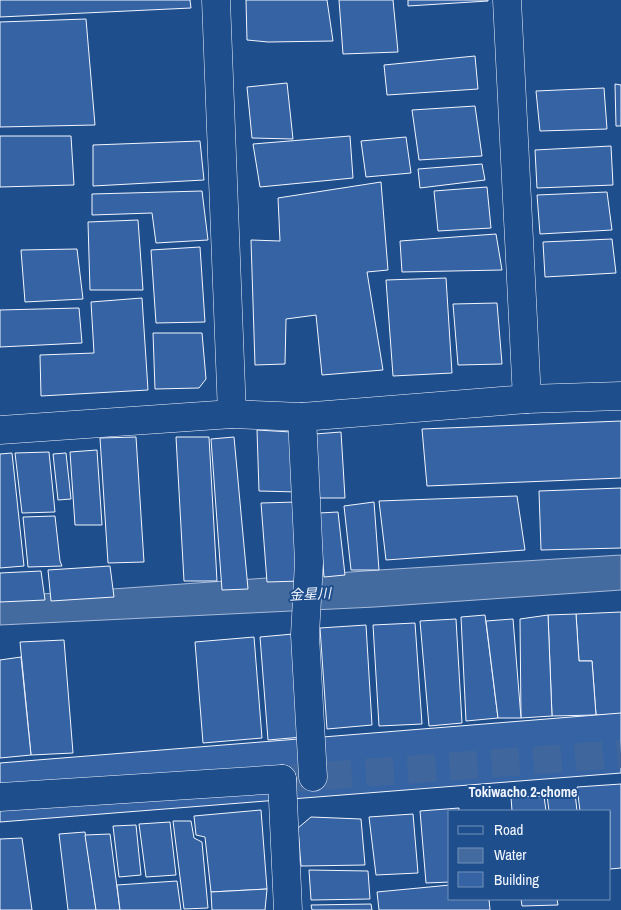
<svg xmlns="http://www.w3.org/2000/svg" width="621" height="910" viewBox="0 0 621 910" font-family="'Archivo Narrow','Noto Sans JP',sans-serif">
<rect width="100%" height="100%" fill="#1f4e8c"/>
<polygon fill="#446ba0" stroke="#a8bbd7" points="621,555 621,590 375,607 0,625 0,597 379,570"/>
<g fill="#3563a3" stroke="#f2f6ff">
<polygon points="0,0 190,0 191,8 0,17"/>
<polygon points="246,0 327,0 333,41 268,42 247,40"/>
<polygon points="339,0 393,0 398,52 343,54"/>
<polygon points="408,0 488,0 488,1 408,6"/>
<polygon points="86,19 95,125 0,127 0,22"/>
<polygon points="475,56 478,89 387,95 384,65"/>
<polygon points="287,83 293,139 252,138 247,87"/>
<polygon points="615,84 621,85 621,126 616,126"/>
<polygon points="604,88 607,129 540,131 536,91"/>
<polygon points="475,106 482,156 419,160 412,110"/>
<polygon points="0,136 71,136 74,185 0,187"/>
<polygon points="350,136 353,178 260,187 253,144"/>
<polygon points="406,137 411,173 366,177 361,141"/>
<polygon points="200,141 204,180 93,186 93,145"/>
<polygon points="611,146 613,185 537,188 535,150"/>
<polygon points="482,164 485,180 420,188 418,169"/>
<polygon points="381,182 388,270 367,272 383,370 322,375 316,315 286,319 285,364 255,365 251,240 280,241 278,198"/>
<polygon points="487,187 491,228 438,231 434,191"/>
<polygon points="202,191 208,240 156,243 152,213 92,215 92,194"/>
<polygon points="607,192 612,230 540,234 537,195"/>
<polygon points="138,220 143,290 90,290 88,222"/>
<polygon points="496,234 502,270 402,272 400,241"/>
<polygon points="612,239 616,273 545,277 543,242"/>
<polygon points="200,247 205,322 156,323 151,250"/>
<polygon points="77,249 83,299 25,302 21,250"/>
<polygon points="446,278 452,373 393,376 386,280"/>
<polygon points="142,298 148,390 41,396 40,355 94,353 91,302"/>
<polygon points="497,303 502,364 458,365 453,304"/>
<polygon points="79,308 82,343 0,347 0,310"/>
<polygon points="153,333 202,333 206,379 199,388 155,389"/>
<polygon points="621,421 621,478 427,486 422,429"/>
<polygon points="257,430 291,432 298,492 259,491"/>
<polygon points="341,432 345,498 317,498 315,434"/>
<polygon points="136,437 144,562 108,563 100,438"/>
<polygon points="176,437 209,437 217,581 184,581"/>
<polygon points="234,437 248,589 222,590 211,439"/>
<polygon points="97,450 102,525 75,525 70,452"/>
<polygon points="49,452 55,512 22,513 15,453"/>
<polygon points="12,453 24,566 0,568 0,454"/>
<polygon points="66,453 71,499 58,500 53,454"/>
<polygon points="621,488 621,548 541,550 539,491"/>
<polygon points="517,496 525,550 386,560 379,501"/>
<polygon points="297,502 301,581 267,582 261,503"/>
<polygon points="374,502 379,570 351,570 344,506"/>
<polygon points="338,512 345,575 324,577 319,513"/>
<polygon points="55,516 60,561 62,566 28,567 23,517"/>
<polygon points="110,566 114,597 51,601 48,570"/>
<polygon points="41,571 45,600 0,602 0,573"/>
<polygon points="621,612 621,714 596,715 592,661 579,661 576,614"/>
<polygon points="576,614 579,661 592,661 596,715 552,716 548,615"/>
<polygon points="485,615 498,718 466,721 461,617"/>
<polygon points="548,615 552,716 521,718 520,619"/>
<polygon points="456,619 462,723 429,726 420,621"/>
<polygon points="513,619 521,718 498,718 486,621"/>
<polygon points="415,623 422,724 379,726 373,625"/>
<polygon points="366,625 372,725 327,729 320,628"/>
<polygon points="293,634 302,737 268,740 260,637"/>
<polygon points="254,637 262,738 203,743 195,642"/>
<polygon points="64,640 73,753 31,755 20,642"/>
<polygon points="21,657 31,755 0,758 0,660"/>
<polygon points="621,713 621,773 0,822 0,763"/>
<polygon points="621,784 621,868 610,869 610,811 580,811 577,787"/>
<polygon points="575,793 577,811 549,811 547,795"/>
<polygon points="544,796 546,811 512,811 511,797"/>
<polygon points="459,808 459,811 450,811 450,882 426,883 420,811"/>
<polygon points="261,810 267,889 211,892 205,837 196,835 194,816"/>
<polygon points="413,814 418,873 376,875 369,817"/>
<polygon points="311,817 361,819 365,865 301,866 298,828"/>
<polygon points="173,821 191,821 194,838 202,842 208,908 184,909"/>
<polygon points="170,822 176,875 146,877 139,824"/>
<polygon points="136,825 141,875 119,877 113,826"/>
<polygon points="85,832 96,910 68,910 59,834"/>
<polygon points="110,834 120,910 96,910 85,835"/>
<polygon points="22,838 32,910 0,910 0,839"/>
<polygon points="309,870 368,871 370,899 311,900"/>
<polygon points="177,881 181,910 120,910 117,885"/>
<polygon points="450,885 450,899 489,899 490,910 379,910 377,892"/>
<polygon points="267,889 265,910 212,910 211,892"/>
<polygon points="521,899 557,899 558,905 522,906"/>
<polygon points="371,904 372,910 312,910 311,905"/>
</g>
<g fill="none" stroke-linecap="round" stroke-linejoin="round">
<polyline stroke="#3f679d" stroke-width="28" stroke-dasharray="28 14" stroke-linecap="butt" points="282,779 621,754"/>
<defs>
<polyline id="pedestrian" points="0,797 282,779"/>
<g id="minor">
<polyline points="216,0 232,414"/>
<polyline points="507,0 527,399"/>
<polyline points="302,417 309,562 305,635 313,777"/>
<polyline points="0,430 232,414 302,417 527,399 621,396"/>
<polyline points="282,779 288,910"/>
</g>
</defs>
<use href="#pedestrian" stroke="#f2f6ff" stroke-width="29"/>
<use href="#minor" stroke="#f2f6ff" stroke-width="29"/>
<use href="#pedestrian" stroke="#1f4e8c" stroke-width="28"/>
<use href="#minor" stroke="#1f4e8c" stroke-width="28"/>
</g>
<g text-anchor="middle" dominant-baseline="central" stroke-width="4" stroke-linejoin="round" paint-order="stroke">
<g font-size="14" font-style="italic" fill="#f2f6ff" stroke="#1f4e8c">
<text transform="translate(310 594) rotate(-3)">金星川</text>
</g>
<g font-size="14" font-weight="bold" fill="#f2f6ff" stroke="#1f4e8c">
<text x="523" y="792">Tokiwacho 2-chome</text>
</g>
</g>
<rect x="448" y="810" width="162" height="90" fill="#1f4e8c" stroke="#7391ba"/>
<rect x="458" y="826" width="25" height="8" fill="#1f4e8c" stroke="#7391ba"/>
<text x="494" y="835" font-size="15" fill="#f2f6ff">Road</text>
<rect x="458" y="848" width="25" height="15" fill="#446ba0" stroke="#7391ba"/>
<text x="494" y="860" font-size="15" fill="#f2f6ff">Water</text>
<rect x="458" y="872" width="25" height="15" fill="#3563a3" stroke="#7391ba"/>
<text x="494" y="885" font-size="15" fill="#f2f6ff">Building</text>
</svg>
